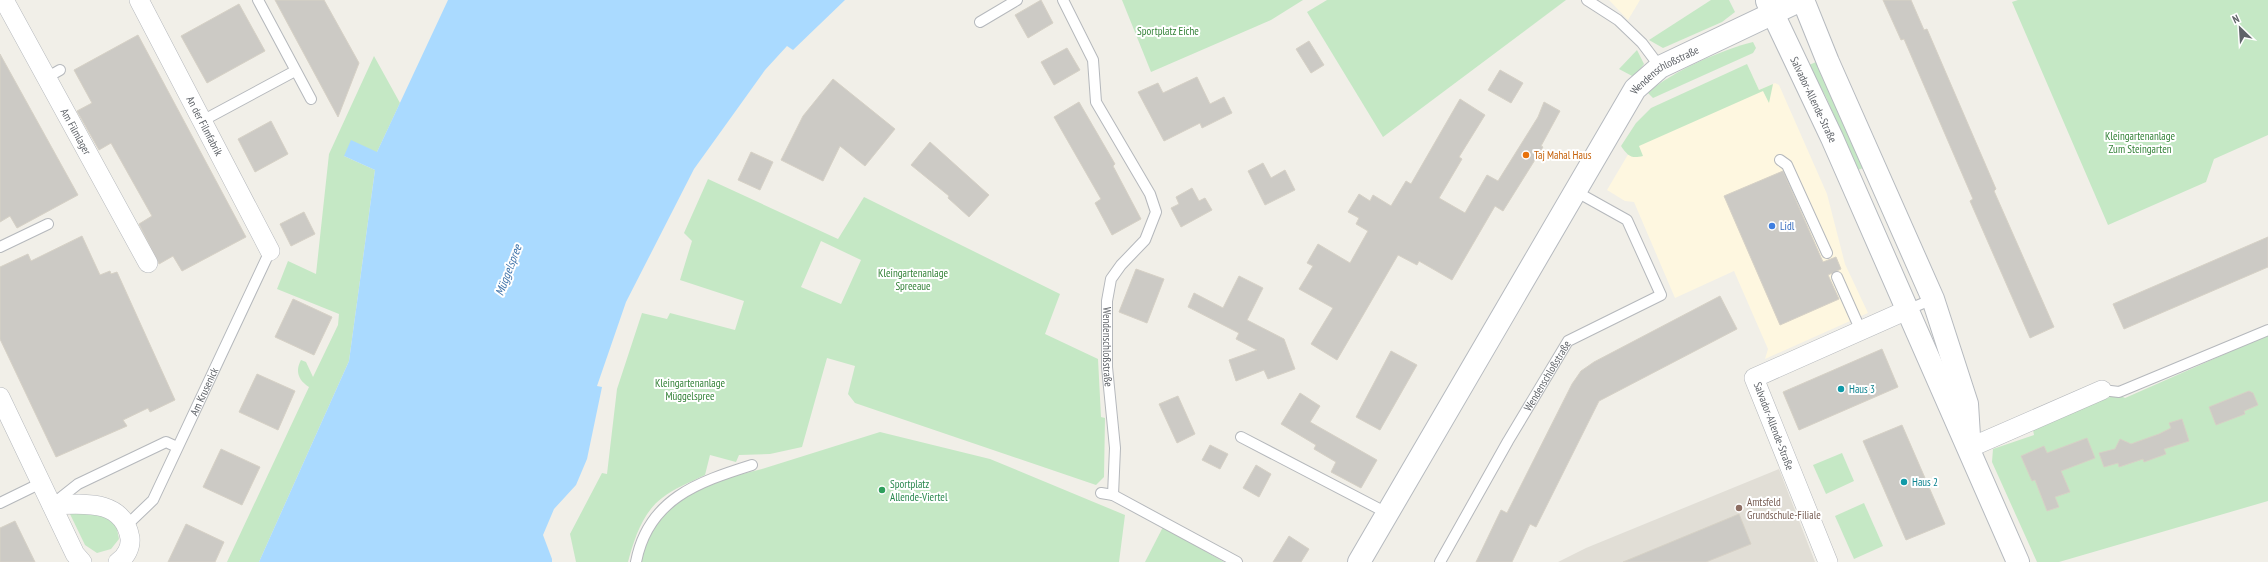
<svg xmlns="http://www.w3.org/2000/svg" width="2268" height="562" viewBox="0 0 2268 562" font-family="'PT Sans Narrow',sans-serif">
<rect width="100%" height="100%" fill="#f1efe8"/>
<g fill="#fef7e0">
<polygon points="1609,0 1640,0 1628,20"/>
<polygon points="1752,75 1759,90 1775,83 1779,85 1827,194 1845,264 1868,313 1765,359 1768,349 1734,271 1675,298 1634,202 1625,201 1607,190 1636,141"/>
</g>
<polygon fill="#e1ded6" points="1779,469 1815,562 1558,562 1586,548"/>
<g fill="#c5e8c5" fill-rule="evenodd">
<polygon points="1122,0 1303,0 1271,20 1151,72"/>
<polygon points="1327,0 1566,0 1383,137 1307,12"/>
<polygon points="1711,0 1729,0 1735,12 1722,22 1663,48 1649,40"/>
<polygon points="2018,0 2268,0 2268,135 2214,159 2206,182 2108,225 2012,2"/>
<path d="M 1753,42 L 1756,48 L 1753,53 L 1653,98 L 1648,93 C 1670,72 1724,49 1753,42 Z"/>
<polygon points="1637,50 1644,64 1634,77 1619,69"/>
<path d="M 374,56 L 400,103 L 377,152 L 344,156 L 375,170 L 349,361 L 259,562 L 227,562 L 309,387 C 298,380 295,371 301,360 L 306,362 L 313,377 L 338,325 L 339,314 L 277,289 L 288,261 L 316,274 L 329,154 Z"/>
<polygon points="1816,62 1863,168 1858,170 1826,97 1809,65"/>
<path d="M 1747,64 L 1759,90 L 1773,84 L 1769,103 L 1763,91 L 1639,146 L 1643,156 C 1631,159 1628,156 1621,146 L 1636,123 L 1651,108 Z"/>
<path d="M 708,179 L 838,239 L 864,197 L 1060,294 L 1045,334 L 1098,359 L 1101,417 L 1105,418 L 1104,477 L 1096,485 L 855,403 L 848,394 L 855,366 L 827,358 L 802,447 L 770,454 L 739,455 L 736,462 L 710,455 L 705,475 C 691,482 674,488 662,498 C 642,513 634,540 628,562 L 576,562 L 570,534 L 602,473 L 607,474 L 617,389 L 642,313 L 667,319 L 670,313 L 735,330 L 744,301 L 680,280 L 692,241 L 684,233 ZM 821,241 L 861,260 L 841,304 L 801,287 Z"/>
<polygon points="2268,335 2268,501 2059,562 2037,562 1992,462 1993,449 2034,435 2033,430 2117,394 2125,398"/>
<polygon points="880,432 990,459 1125,515 1119,562 641,562 642,541 678,500 718,480 762,469"/>
<polygon points="1842,453 1854,481 1826,494 1813,465"/>
<polygon points="1864,503 1883,546 1854,559 1835,516"/>
<polygon points="70,514 100,514 116,524 119,539 111,549 97,553 85,545"/>
<polygon points="1163,527 1224,562 1145,562"/>
</g>
<polygon fill="#aadaff" points="448,0 845,0 793,50 787,46 765,70 694,169 626,302 597,386 602,387 587,459 576,485 554,509 543,535 552,559 552,562 259,562 349,361 375,170 344,156 351,140 377,152"/>
<g fill="#cccac5" stroke="#d6d1c6">
<polygon points="275,0 324,0 359,63 338,117"/>
<polygon points="1041,0 1053,23 1028,38 1015,15"/>
<polygon points="1883,0 1911,0 1924,30 1927,29 1996,189 1994,191 2054,327 2030,338 1970,201 1973,199 1904,39 1901,40"/>
<polygon points="239,4 265,51 207,83 181,36"/>
<polygon points="138,35 246,237 182,271 173,256 159,264 139,224 152,216 111,143 99,150 77,111 92,103 74,70"/>
<polygon points="1309,41 1324,65 1311,73 1296,49"/>
<polygon points="1067,48 1080,70 1054,85 1041,62"/>
<polygon points="0,54 78,195 17,228 10,216 0,222"/>
<polygon points="1500,70 1523,83 1511,103 1488,90"/>
<polygon points="1197,77 1210,104 1224,97 1232,113 1202,128 1200,123 1164,141 1138,92 1158,83 1163,93"/>
<polygon points="833,79 895,129 865,166 840,146 823,181 781,160 803,116"/>
<polygon points="1460,99 1485,115 1459,157 1462,159 1439,198 1465,213 1487,175 1498,181 1538,117 1544,102 1560,111 1541,146 1543,147 1503,211 1495,206 1452,280 1419,261 1417,265 1398,255 1337,360 1311,344 1333,308 1299,289 1313,266 1307,263 1318,244 1350,263 1368,231 1356,224 1359,218 1348,212 1359,194 1370,201 1373,195 1391,206 1406,181 1411,184"/>
<polygon points="1079,102 1115,164 1113,166 1141,219 1112,235 1095,203 1101,199 1054,117"/>
<polygon points="271,121 288,154 255,172 238,139"/>
<polygon points="930,142 989,195 969,217 948,198 949,196 911,165"/>
<polygon points="751,152 773,162 760,190 738,180"/>
<polygon points="1263,163 1271,178 1285,170 1295,190 1265,205 1248,171"/>
<polygon points="1783,171 1823,262 1836,257 1841,269 1828,275 1839,299 1780,325 1724,196"/>
<polygon points="1192,188 1199,201 1205,198 1212,210 1181,227 1171,208 1179,204 1176,197"/>
<polygon points="304,212 315,234 291,246 280,224"/>
<polygon points="82,236 100,275 110,271 111,274 117,272 175,400 150,412 148,408 123,420 127,426 56,457 0,339 0,267 28,254 31,261"/>
<polygon points="2268,237 2268,267 2124,329 2113,304"/>
<polygon points="1136,269 1164,279 1147,323 1119,312"/>
<polygon points="1239,276 1263,288 1247,320 1284,339 1295,369 1268,379 1264,370 1236,381 1229,360 1257,350 1236,339 1239,333 1188,307 1194,293 1223,308"/>
<polygon points="1720,296 1737,329 1599,401 1536,527 1530,524 1512,562 1476,562 1501,510 1507,513 1572,384 1581,371 1594,362"/>
<polygon points="293,299 332,317 314,355 275,337"/>
<polygon points="1882,349 1898,387 1799,430 1783,392"/>
<polygon points="1391,351 1417,365 1380,430 1356,417"/>
<polygon points="257,374 295,391 278,430 239,412"/>
<polygon points="2249,391 2253,393 2258,405 2244,411 2245,414 2216,425 2209,407"/>
<polygon points="1300,393 1320,406 1310,422 1377,460 1361,488 1331,472 1336,462 1314,449 1316,445 1281,424"/>
<polygon points="1178,396 1195,434 1177,443 1159,404"/>
<polygon points="2182,419 2189,441 2164,449 2166,454 2144,462 2143,459 2119,467 2118,463 2104,467 2099,453 2115,449 2120,439 2131,444 2159,434 2171,428 2169,423"/>
<polygon points="1902,425 1945,524 1906,540 1863,441"/>
<polygon points="2087,438 2095,458 2061,471 2070,492 2055,497 2059,507 2047,511 2035,480 2032,481 2021,456 2044,446 2047,453"/>
<polygon points="1210,445 1228,454 1220,469 1202,460"/>
<polygon points="221,449 260,467 242,505 203,487"/>
<polygon points="1256,465 1271,474 1259,497 1243,488"/>
<polygon points="1739,514 1751,544 1706,562 1623,562"/>
<polygon points="15,521 35,562 0,562 0,528"/>
<polygon points="186,524 224,542 215,562 168,562"/>
<polygon points="1289,536 1309,549 1301,562 1273,562"/>
</g>
<g fill="none" stroke-linecap="round" stroke-linejoin="round">
<defs>
<g id="lane">
<polyline points="258,0 311,99"/>
<path id="s1" d="M 1063,0 L 1093,60 L 1096,102 L 1150,194 L 1156,212 L 1145,240 L 1121,265 L 1111,279 L 1107,301 L 1107,367 L 1115,448 L 1113,495"/>
<polyline points="1587,0 1618,20 1642,43 1660,67"/>
<polyline points="980,22 1017,0"/>
<polyline points="46,78 60,70"/>
<polyline points="202,121 295,71"/>
<polyline points="1780,160 1787,165 1827,253"/>
<polyline points="0,247 48,224"/>
<polyline points="1837,277 1861,331"/>
<polyline points="1907,310 1933,299"/>
<polyline points="2102,390 2119,392 2268,330"/>
<polyline points="1241,437 1387,513"/>
<polyline points="1101,493 1113,495 1237,562"/>
<polyline points="0,503 41,483"/>
<polyline points="54,503 78,484 166,442 177,447"/>
<path id="s2" d="M 127,525 L 153,500 L 270,251"/>
<path d="M 636,562 C 648,499 698,482 752,465"/>
<path id="s3" d="M 1440,562 L 1508,441 L 1568,341 L 1661,295 L 1627,220 L 1575,191"/>
</g>
<g id="street">
<path id="s4" d="M 4,0 L 148,263"/>
<path id="s5" d="M 139,0 L 270,251"/>
<polyline points="0,397 75,554 82,562"/>
<polyline points="1969,448 2102,390"/>
<path d="M 52,505 C 83,504 123,498 130,538 C 131,547 126,557 118,562"/>
<polyline points="1828,562 1754,378 1907,310"/>
</g>
<g id="secondary">
<polyline points="1803,0 1828,62 1933,299 1967,404 1969,436"/>
<path id="s6" d="M 1767,1 L 1832,138 L 2018,562"/>
<path id="s7" d="M 1359,562 L 1635,89 L 1660,67 L 1801,0"/>
</g>
</defs>
<use href="#lane" stroke="#b5b8bc" stroke-width="12"/>
<use href="#street" stroke="#b5b8bc" stroke-width="20"/>
<use href="#secondary" stroke="#b6babf" stroke-width="24"/>
<use href="#lane" stroke="#fff" stroke-width="10"/>
<use href="#street" stroke="#fff" stroke-width="19"/>
<use href="#secondary" stroke="#fff" stroke-width="22"/>
</g>
<circle fill="#e8710a" stroke="#fff" stroke-width="1.5" cx="1526" cy="155" r="4"/>
<circle fill="#3f7fe0" stroke="#fff" stroke-width="1.5" cx="1772" cy="226" r="4"/>
<g fill="#0f9aa8" stroke="#fff" stroke-width="1.5">
<circle cx="1841" cy="389" r="4"/>
<circle cx="1904" cy="482" r="4"/>
</g>
<circle fill="#2e9e5b" stroke="#fff" stroke-width="1.5" cx="882" cy="490" r="4"/>
<circle fill="#8d6e63" stroke="#fff" stroke-width="1.5" cx="1739" cy="508" r="4"/>
<g text-anchor="middle" dominant-baseline="central" stroke-width="4" stroke-linejoin="round" paint-order="stroke">
<g font-size="11" fill="#348238" stroke="#fff">
<text x="1168" y="31">Sportplatz Eiche</text>
<text x="2140" y="136">Kleingartenanlage<tspan x="2140" dy="13">Zum Steingarten</tspan></text>
<text x="913" y="273">Kleingartenanlage<tspan x="913" dy="13">Spreeaue</tspan></text>
<text x="690" y="383">Kleingartenanlage<tspan x="690" dy="13">Müggelspree</tspan></text>
</g>
<g font-size="11" fill="#5f6368" stroke="#fff">
<text stroke="none"><textPath href="#s7" startOffset="583">Wendenschloßstraße</textPath></text>
<text stroke="none"><textPath href="#s6" startOffset="109">Salvador-Allende-Straße</textPath></text>
<text stroke="none"><textPath href="#s5" startOffset="142">An der Filmfabrik</textPath></text>
<text stroke="none"><textPath href="#s4" startOffset="150">Am Filmlager</textPath></text>
<text stroke="none"><textPath href="#s1" startOffset="385">Wendenschloßstraße</textPath></text>
<text stroke="none"><textPath href="#s3" startOffset="215">Wendenschloßstraße</textPath></text>
<text stroke="none"><textPath href="#s2" startOffset="156">Am Krusenick</textPath></text>
<text transform="translate(1774 426) rotate(69)">Salvador-Allende-Straße</text>
</g>
<g font-size="11" fill="#c56008" stroke="#fff" text-anchor="start">
<text x="1534" y="155">Taj Mahal Haus</text>
</g>
<g font-size="11" fill="#366cbe" stroke="#fff" text-anchor="start">
<text x="1780" y="226">Lidl</text>
</g>
<g font-size="11" fill="#0d838f" stroke="#fff" text-anchor="start">
<text x="1849" y="389">Haus 3</text>
<text x="1912" y="482">Haus 2</text>
</g>
<g font-size="11" fill="#27864d" stroke="#fff" text-anchor="start">
<text x="890" y="484">Sportplatz<tspan x="890" dy="13">Allende-Viertel</tspan></text>
</g>
<g font-size="11" fill="#785e54" stroke="#fff" text-anchor="start">
<text x="1747" y="502">Amtsfeld<tspan x="1747" dy="13">Grundschule-Filiale</tspan></text>
</g>
<g font-size="12" font-style="italic" fill="#4174aa" stroke="#fff">
<text transform="translate(508 270) rotate(-69)">Müggelspree</text>
</g>
</g>
<g transform="translate(2240 28) rotate(335)" stroke="#ffffff" stroke-width="3" paint-order="stroke">
<path d="M0-3L7 15L0 10L-7 15Z" fill="#5f6368"/>
<text y="-6" font-size="11" font-weight="bold" text-anchor="middle" fill="#5f6368">N</text>
</g>
</svg>
